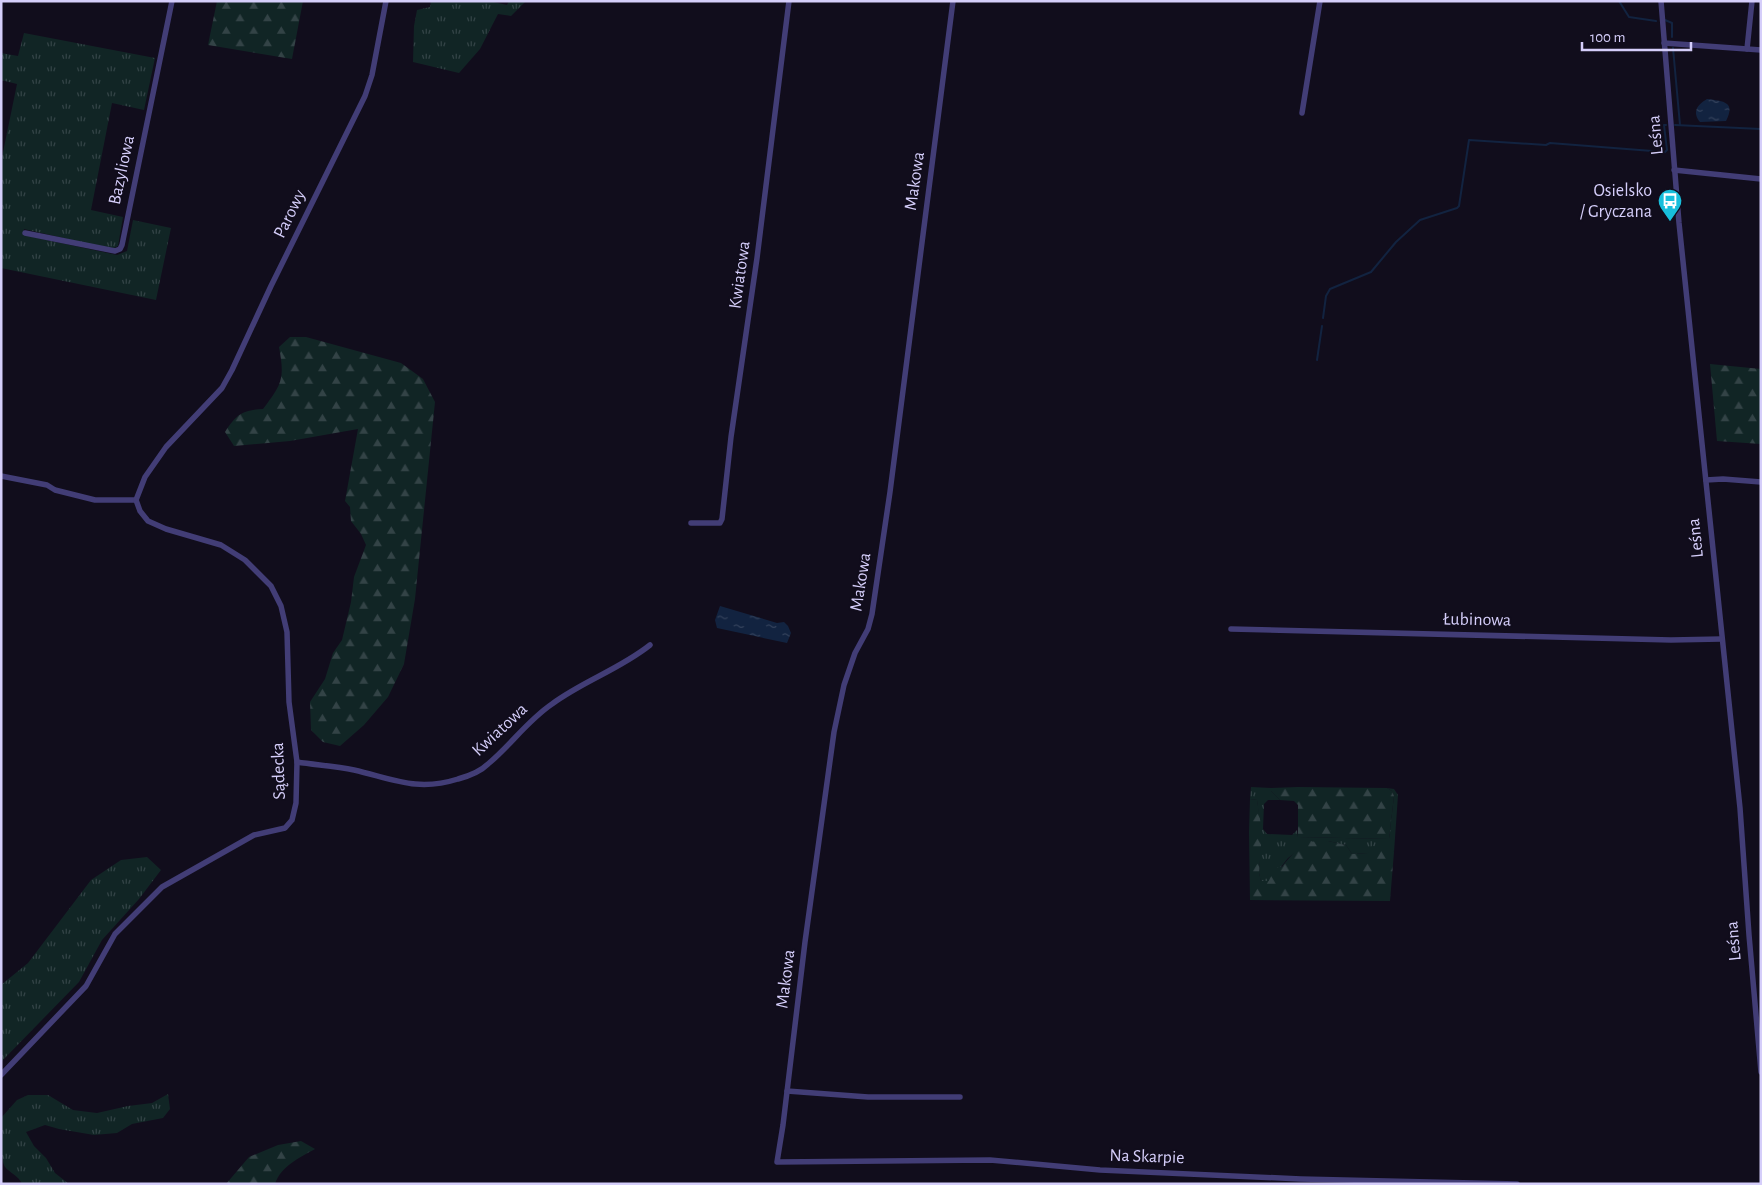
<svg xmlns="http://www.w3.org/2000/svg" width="1762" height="1185" viewBox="0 0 1762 1185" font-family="'Alegreya Sans',sans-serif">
<defs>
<pattern id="grass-tufts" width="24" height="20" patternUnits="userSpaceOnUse" patternTransform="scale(1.25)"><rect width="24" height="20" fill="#112525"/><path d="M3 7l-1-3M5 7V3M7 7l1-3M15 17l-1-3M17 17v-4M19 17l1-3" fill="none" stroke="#334346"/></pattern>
<pattern id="forest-firs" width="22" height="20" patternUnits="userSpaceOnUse" patternTransform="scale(1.25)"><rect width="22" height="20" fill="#112525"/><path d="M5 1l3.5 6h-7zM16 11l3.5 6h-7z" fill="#334346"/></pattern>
<pattern id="water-ripples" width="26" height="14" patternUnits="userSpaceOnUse" patternTransform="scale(1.25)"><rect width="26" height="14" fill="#122340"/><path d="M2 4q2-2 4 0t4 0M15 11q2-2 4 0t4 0" fill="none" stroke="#34425c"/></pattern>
</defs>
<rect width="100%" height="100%" fill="#110d1c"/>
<g fill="url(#grass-tufts)">
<polygon points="431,1 489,1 507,5 509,1 526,1 511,16 498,14 480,49 459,73 413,62 414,26 417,10 430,7"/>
<polygon points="24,33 155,58 144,110 112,103 91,210 123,217 118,246 112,249 24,229 23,235 117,255 127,251 133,220 171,228 156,300 1,268 1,162 17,84 1,80 1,53 18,56"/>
<polygon points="1251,787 1271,788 1271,791 1280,800 1268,800 1264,804 1263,829 1267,834 1292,835 1297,830 1298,837 1389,839 1394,796 1392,791 1387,788 1394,789 1398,795 1394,852 1391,848 1368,853 1352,854 1346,845 1328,841 1297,851 1288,858 1270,881 1261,882 1259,873 1261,832 1257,800 1250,799"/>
<polygon points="147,857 161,870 139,899 102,940 79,982 1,1062 1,985 28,963 91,880 121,860"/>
<path d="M 168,1094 L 170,1109 L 163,1118 L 132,1124 L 117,1133 L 94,1135 L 59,1129 L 45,1125 L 26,1132 L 34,1146 L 46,1158 L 55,1173 L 69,1184 L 22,1184 C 19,1176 10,1173 5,1167 C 0,1159 1,1130 1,1118 L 17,1100 L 28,1095 L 48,1095 L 73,1110 L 97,1113 L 128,1106 L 152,1103 Z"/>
</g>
<g fill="url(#forest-firs)">
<polygon points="217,1 303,1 292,59 208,45"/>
<path d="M 290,337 L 306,337 L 401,363 L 423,379 L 435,402 L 415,599 L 404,664 L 388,697 L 364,725 L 340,746 L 323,742 L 311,730 L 310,702 L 325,679 L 333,653 L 342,640 L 351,602 L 354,577 L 366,545 L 361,534 L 351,521 L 350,507 L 345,501 L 358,429 L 290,441 L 234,446 L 225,432 C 236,415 242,410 263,409 C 282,384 285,379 279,347 Z"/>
<polygon points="1710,364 1761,369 1761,444 1717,441"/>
<polygon points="1298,787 1387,788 1392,791 1394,796 1389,839 1298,837 1298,805 1294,801 1280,800 1271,791 1271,788"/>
<path d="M 1250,799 L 1257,800 L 1262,832 L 1259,873 L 1261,881 L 1269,881 L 1270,868 L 1282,867 C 1288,858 1296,852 1302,842 L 1328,841 L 1346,845 L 1352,854 L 1368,853 L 1371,846 L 1392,848 L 1394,852 L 1390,901 L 1250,900 L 1249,832 Z"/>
<path d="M 301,1141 L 315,1149 C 299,1158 281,1166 275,1184 L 226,1184 L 249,1157 L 278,1145 Z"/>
</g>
<g fill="url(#water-ripples)">
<path d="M 1707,99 C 1724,101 1736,102 1726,121 L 1700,122 C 1692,112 1697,105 1707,99 Z"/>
<polygon points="720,606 777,623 784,622 788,626 791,633 787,643 717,628 715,620"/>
</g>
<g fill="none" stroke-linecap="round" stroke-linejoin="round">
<g stroke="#122340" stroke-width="2">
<polyline points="1619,1 1629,17 1656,21"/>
<polyline points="1665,20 1672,23 1672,37"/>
<polyline points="1673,48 1680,125"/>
<polyline points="1675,125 1761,129"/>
<polyline points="1323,318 1326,296 1330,289 1371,272 1396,242 1420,220 1457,208 1459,206 1469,140 1546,145 1550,143 1665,152 1667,150 1664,125 1666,125"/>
<polyline points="1317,360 1322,326"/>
</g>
<g stroke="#423d76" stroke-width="5.5">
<polyline points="953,1 890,492 872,614 868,629 855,653 844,685 834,732 805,942 783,1125 777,1162 990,1160 1100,1170 1301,1179 1517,1184"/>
<polyline points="1661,1 1679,223 1740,808 1749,935 1761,1072"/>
<polyline points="1664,43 1761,50"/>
<polyline points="1747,49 1752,1"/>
<polyline points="1302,113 1320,1"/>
<polyline points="1674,170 1761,179"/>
<polyline points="25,233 115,251 120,249 122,245 172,1"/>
<polyline points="1,476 47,485 55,490 95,500 136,500"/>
<polyline points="1706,480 1723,479 1761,482"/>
<polyline points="691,523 720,523 722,519 731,437 757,258 789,1"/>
<polyline points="1231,629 1671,640 1721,639"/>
<path d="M 297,762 C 316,765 335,766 354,770 C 393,779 417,792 458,779 C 469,776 480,772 488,764 C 511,745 527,721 552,704 C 583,681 620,669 650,645"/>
<polyline points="1,1075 86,986 115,934 162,887 254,835 285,828 292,820 296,803 297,762 289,702 287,632 281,606 271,586 245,560 221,545 166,529 148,521 140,511 136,500 145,477 166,447 222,388 232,370 271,286 365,96 372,75 386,1"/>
<polyline points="787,1091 868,1097 960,1097"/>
</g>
</g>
<defs>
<symbol id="bus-pin" viewBox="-11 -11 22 30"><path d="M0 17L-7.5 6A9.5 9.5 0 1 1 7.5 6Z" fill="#18bedb" stroke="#110d1c"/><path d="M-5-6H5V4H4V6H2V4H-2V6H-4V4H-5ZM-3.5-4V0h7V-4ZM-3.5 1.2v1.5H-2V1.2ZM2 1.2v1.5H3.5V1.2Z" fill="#fff"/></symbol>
</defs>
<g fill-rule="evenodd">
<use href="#bus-pin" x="1656" y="187" width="28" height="38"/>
</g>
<g text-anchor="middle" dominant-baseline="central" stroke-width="4" stroke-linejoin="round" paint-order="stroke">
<g font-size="18" fill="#d5cefa" stroke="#110d1c">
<text transform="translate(1656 135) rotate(-95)">Leśna</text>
<text transform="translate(122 170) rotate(-78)">Bazyliowa</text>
<text transform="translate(915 181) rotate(-82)">Makowa</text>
<text transform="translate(290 214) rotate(-64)">Parowy</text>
<text transform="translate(740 275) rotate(-82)">Kwiatowa</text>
<text transform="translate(1696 538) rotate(-96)">Leśna</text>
<text transform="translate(861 582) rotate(-81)">Makowa</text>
<text transform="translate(1477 620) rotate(1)">Łubinowa</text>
<text transform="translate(500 730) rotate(-43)">Kwiatowa</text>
<text transform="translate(279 771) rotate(-92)">Sądecka</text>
<text transform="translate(1734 941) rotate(-95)">Leśna</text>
<text transform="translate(786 979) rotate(-83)">Makowa</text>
<text transform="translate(1147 1157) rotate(2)">Na Skarpie</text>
</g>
<g font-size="18" fill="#d5cefa" stroke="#110d1c" text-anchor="end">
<text x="1652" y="191">Osielsko<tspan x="1652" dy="21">/ Gryczana</tspan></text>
</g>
</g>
<rect width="1762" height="1185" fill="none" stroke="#d5cefa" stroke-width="5"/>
<path d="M1582 42v8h109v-8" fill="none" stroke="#d5cefa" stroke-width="2.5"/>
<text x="1590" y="42" font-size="15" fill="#d5cefa" stroke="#110d1c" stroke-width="4" paint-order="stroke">100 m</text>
</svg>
